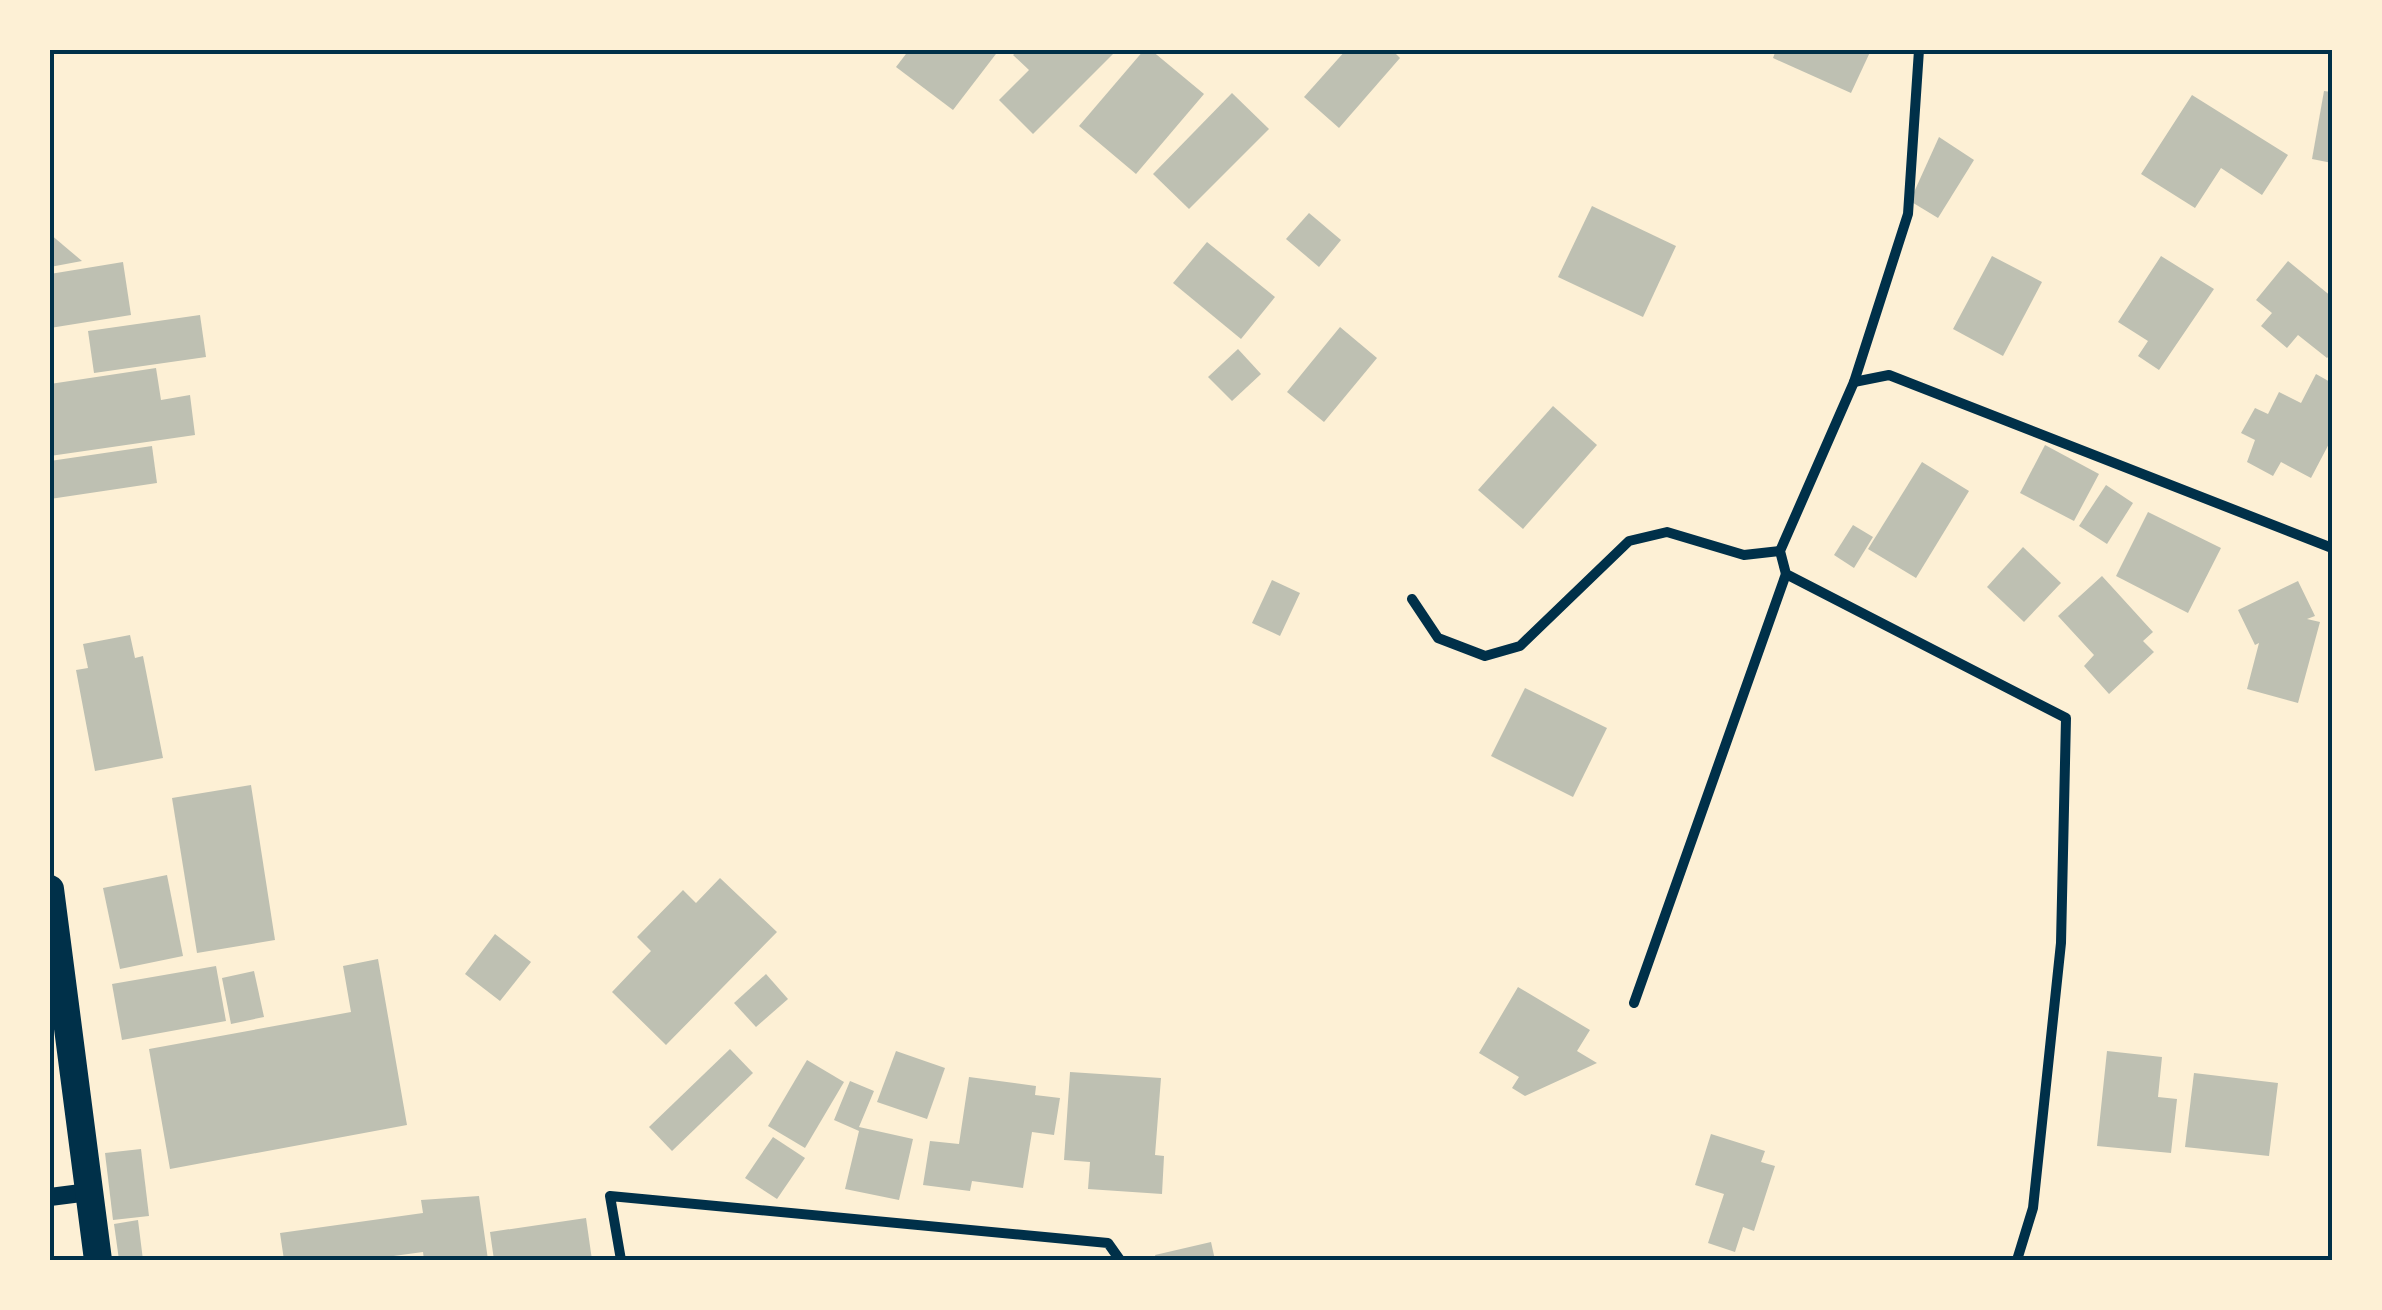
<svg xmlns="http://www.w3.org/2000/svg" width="2382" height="1310" viewBox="0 0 2382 1310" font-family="'Work Sans',sans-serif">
<rect width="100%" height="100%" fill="#fdf0d5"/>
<g fill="#bec0b2">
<polygon points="909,50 999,50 953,110 896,67"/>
<polygon points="1019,50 1117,50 1033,134 999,100 1029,70 1013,55"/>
<polygon points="1144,50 1151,50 1204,94 1136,174 1079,126"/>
<polygon points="1346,50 1392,50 1400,58 1339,128 1304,97"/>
<polygon points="1776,50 1871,50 1851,93 1773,58"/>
<polygon points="2324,91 2332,92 2332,163 2312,159"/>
<polygon points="1232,93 1269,129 1189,209 1153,174"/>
<polygon points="2192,95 2288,155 2262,195 2221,168 2195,208 2141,174"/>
<polygon points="1939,137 1974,160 1938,218 1910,201"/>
<polygon points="1592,206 1676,246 1643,317 1558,277"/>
<polygon points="1309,213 1341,240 1319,267 1286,239"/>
<polygon points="50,234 82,261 50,267"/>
<polygon points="1207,242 1275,297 1241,339 1173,283"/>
<polygon points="1992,256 2042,282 2003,356 1953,329"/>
<polygon points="2161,256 2214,289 2159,370 2138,356 2148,341 2118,322"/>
<polygon points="2288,261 2332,297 2332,353 2327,358 2298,335 2287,348 2261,326 2272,313 2256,300"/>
<polygon points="123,262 131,315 50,328 50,274"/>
<polygon points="200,315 206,357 94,373 88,331"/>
<polygon points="1340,327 1377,358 1324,422 1287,392"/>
<polygon points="1238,349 1261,374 1232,401 1208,377"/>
<polygon points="156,368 161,400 190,395 195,435 50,456 50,413 54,413 50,384"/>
<polygon points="2316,374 2332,383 2332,438 2311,478 2281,462 2273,476 2247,462 2255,440 2241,433 2255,408 2268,414 2279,392 2301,403"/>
<polygon points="1553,406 1597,445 1523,529 1478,490"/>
<polygon points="2045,445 2099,474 2074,521 2020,493"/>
<polygon points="152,446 157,483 50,499 50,461"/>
<polygon points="1922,462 1969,491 1916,578 1868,549"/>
<polygon points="2106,485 2133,503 2107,544 2079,526"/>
<polygon points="2148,512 2221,548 2188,613 2116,576"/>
<polygon points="1853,525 1873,537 1854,568 1834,555"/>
<polygon points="2023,547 2061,583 2024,622 1987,587"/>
<polygon points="2102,576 2153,632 2143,641 2154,652 2109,694 2084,666 2094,655 2058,616"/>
<polygon points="1272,580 1300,593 1280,636 1252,623"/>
<polygon points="2298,581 2315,616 2307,619 2320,622 2298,703 2247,689 2259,643 2255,645 2238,610"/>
<polygon points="130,635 135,658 143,656 163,758 95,771 76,670 88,668 83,644"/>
<polygon points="1525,688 1607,728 1573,797 1491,756"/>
<polygon points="251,785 275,940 197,953 172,798"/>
<polygon points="167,875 183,956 120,969 103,888"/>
<polygon points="720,878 777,932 666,1045 612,992 651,951 637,937 683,890 696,903"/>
<polygon points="495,934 531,962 500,1001 465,974"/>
<polygon points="378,959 407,1125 170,1169 149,1049 351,1012 343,966"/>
<polygon points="216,966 226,1021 122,1040 112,984"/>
<polygon points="254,971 264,1017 231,1024 222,978"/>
<polygon points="766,974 788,999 756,1027 734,1003"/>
<polygon points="1518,987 1590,1030 1577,1051 1597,1063 1525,1096 1512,1088 1519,1077 1479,1053"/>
<polygon points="730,1049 753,1073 672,1151 649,1127"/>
<polygon points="896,1051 945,1068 927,1119 877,1102"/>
<polygon points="2107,1051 2162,1057 2158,1097 2177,1099 2171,1153 2097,1146"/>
<polygon points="807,1060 844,1082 805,1148 768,1126"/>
<polygon points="1070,1072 1161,1078 1155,1155 1164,1156 1162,1194 1088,1189 1090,1162 1064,1160"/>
<polygon points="2194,1073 2278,1083 2269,1156 2185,1147"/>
<polygon points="969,1077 1036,1086 1035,1095 1060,1098 1054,1135 1032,1132 1023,1188 972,1181 970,1191 923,1185 930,1141 959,1144"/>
<polygon points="850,1081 874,1091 859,1127 913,1139 899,1200 845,1189 859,1131 834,1120"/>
<polygon points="1711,1134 1765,1151 1761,1162 1775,1166 1754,1231 1743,1227 1735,1252 1708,1243 1724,1194 1695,1185"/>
<polygon points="773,1137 805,1158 777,1199 745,1178"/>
<polygon points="141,1149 149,1216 113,1220 105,1153"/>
<polygon points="479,1196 488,1260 424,1260 423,1252 364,1260 284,1260 280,1233 423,1213 421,1200"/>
<polygon points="586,1218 592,1260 494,1260 490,1232"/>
<polygon points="138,1220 143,1260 119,1260 114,1224"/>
<polygon points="1211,1242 1215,1260 1157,1260 1155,1255"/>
</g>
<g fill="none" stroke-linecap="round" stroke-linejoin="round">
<g stroke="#003049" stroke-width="10">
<polyline points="1919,50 1908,214 1854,382 1780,551 1786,574 2066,718 2061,943 2033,1208 2017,1260"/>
<polyline points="1854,382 1889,375 2332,548"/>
<polyline points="1412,599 1438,638 1485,656 1520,646 1629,541 1667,532 1744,555 1780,551"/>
<polyline points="1634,1003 1786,574"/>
<polyline points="621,1260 610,1196 1108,1243 1120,1260"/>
</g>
<polyline stroke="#003049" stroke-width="18" points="50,1197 89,1192"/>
<polyline stroke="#003049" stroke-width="28" points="50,889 98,1260"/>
</g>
<rect width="2382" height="1310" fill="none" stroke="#fdf0d5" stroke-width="105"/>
<rect x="52" y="52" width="2278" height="1206" fill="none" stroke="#003049" stroke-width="4"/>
</svg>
